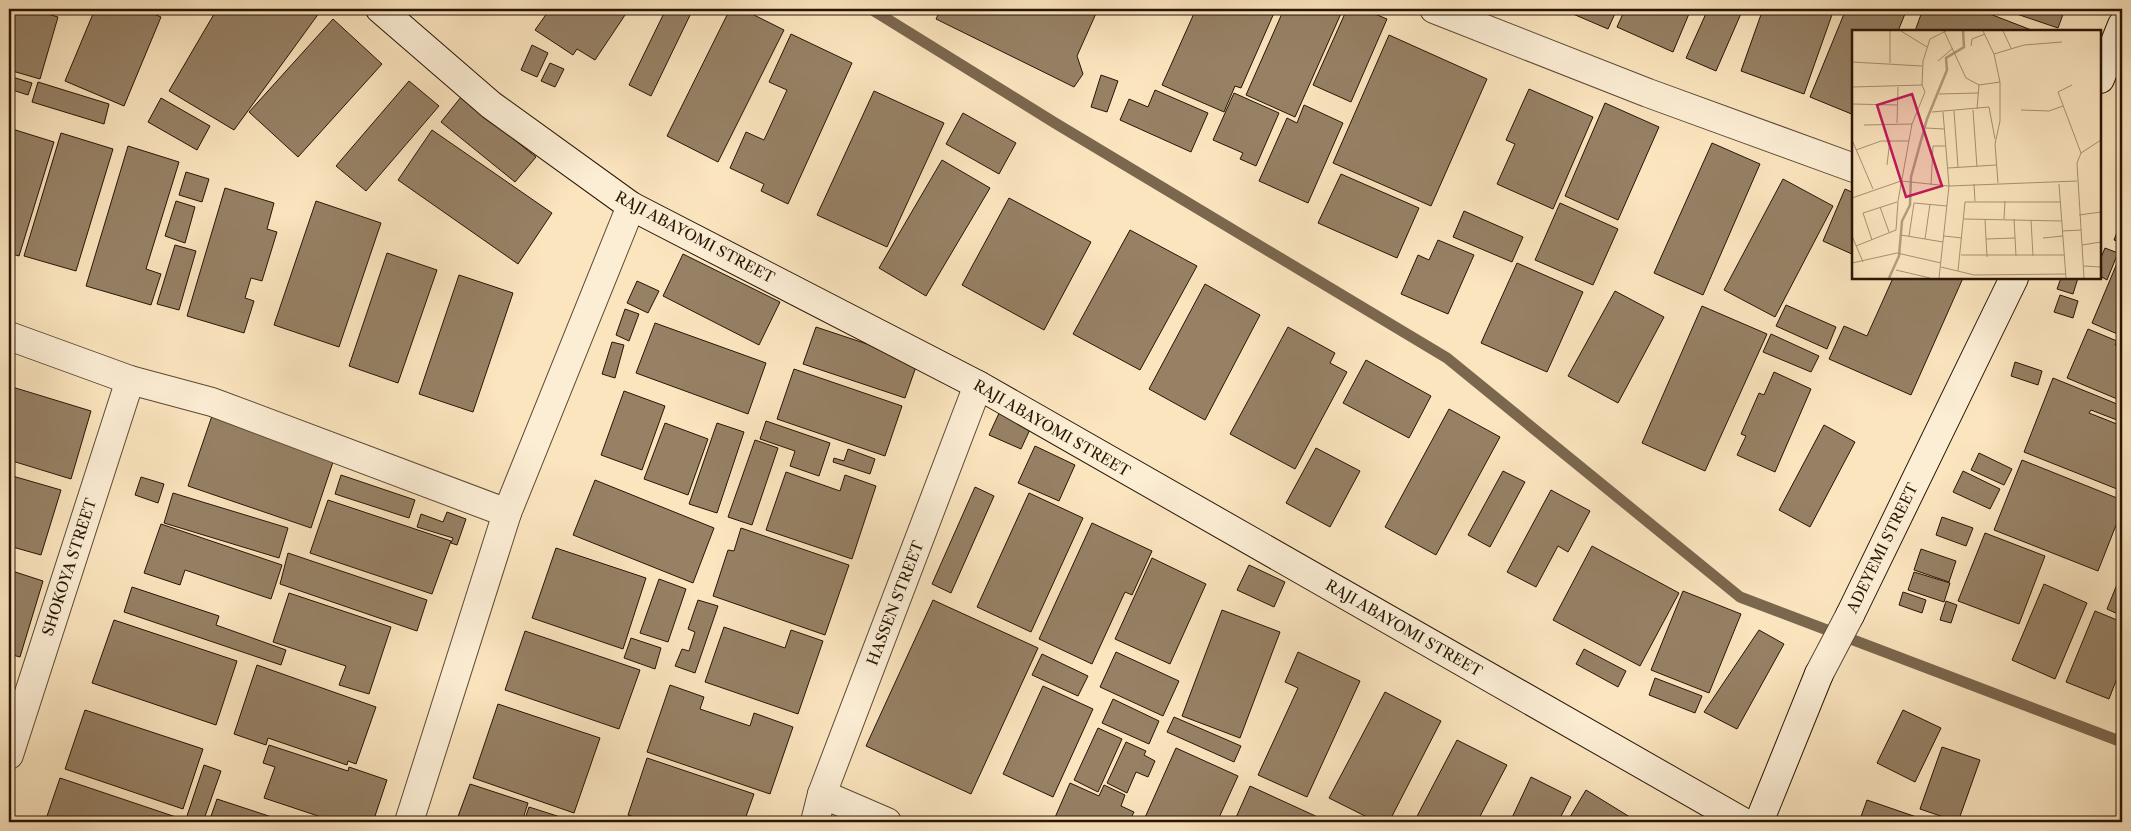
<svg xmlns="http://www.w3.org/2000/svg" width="2131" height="831" viewBox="0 0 2131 831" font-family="'Libre Caslon Text',serif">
<rect width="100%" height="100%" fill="#fbe5bf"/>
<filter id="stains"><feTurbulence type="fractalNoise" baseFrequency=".004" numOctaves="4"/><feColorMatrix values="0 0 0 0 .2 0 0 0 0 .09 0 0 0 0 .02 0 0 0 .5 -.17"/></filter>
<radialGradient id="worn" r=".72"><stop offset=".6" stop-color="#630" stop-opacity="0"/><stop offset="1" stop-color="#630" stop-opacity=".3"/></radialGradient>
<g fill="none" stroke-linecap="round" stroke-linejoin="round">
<polyline stroke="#7b674e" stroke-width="11" points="871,9 1055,123 1447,358 1740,597 2122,742"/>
</g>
<g fill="#968165" stroke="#281504">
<polygon points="9,9 30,9 58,17 40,79 9,70"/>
<polygon points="95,9 142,9 161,17 124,106 65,81"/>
<polygon points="217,9 322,9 234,130 169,91"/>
<polygon points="550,9 629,9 595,60 577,49 573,55 535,30"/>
<polygon points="666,9 693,9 651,96 629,85"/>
<polygon points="730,9 742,9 784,30 718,162 667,136"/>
<polygon points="941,9 1098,9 1077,56 1083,74 1074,87 936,19"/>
<polygon points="1196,9 1269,9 1269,11 1274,13 1241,88 1235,86 1224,112 1162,85"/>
<polygon points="1284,9 1343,9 1295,117 1246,95"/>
<polygon points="1347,9 1363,9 1387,19 1351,102 1313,85"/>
<polygon points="1567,9 1617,9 1608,29 1566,11"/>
<polygon points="1625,9 1691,9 1673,52 1617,27"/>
<polygon points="1708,9 1743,9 1716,71 1686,58"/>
<polygon points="1763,9 1834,9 1804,94 1741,71"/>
<polygon points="1846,9 1907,9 1898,31 1854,31 1854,115 1810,97"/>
<polygon points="1923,9 1977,9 2034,31 1915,31"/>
<polygon points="2002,9 2065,9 2058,28"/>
<polygon points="333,19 382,64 298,157 249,112"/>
<polygon points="791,34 852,63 788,204 761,191 764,184 730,168 746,132 764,140 787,90 769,82"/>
<polygon points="1389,35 1487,79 1431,206 1333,163"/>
<polygon points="532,45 548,53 537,77 521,70"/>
<polygon points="550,63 564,69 555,87 541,81"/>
<polygon points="1101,75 1118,81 1107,112 1091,107"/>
<polygon points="9,76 32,83 28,95 9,89"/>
<polygon points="409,81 439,106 366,191 336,166"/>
<polygon points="38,82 109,104 104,124 32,102"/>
<polygon points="1529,89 1593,117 1553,209 1497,184 1515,144 1506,140"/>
<polygon points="1155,90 1208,113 1191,152 1120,120 1129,99 1148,107"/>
<polygon points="874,91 944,123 887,247 817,215"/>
<polygon points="1234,93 1279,113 1256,166 1240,159 1243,153 1213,140"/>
<polygon points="461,97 536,157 515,182 441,122"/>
<polygon points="161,98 210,126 197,150 148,122"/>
<polygon points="1605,103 1659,127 1618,220 1565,196"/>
<polygon points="1304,105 1343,123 1308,203 1259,181 1287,118 1297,123"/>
<polygon points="963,113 1016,143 999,174 946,144"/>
<polygon points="9,128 54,142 19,256 9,253"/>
<polygon points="432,130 552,213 518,264 398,180"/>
<polygon points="61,133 113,149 76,271 24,256"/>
<polygon points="1712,143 1760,164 1703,295 1654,273"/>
<polygon points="128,146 179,162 146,269 161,274 151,305 86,286"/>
<polygon points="942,160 990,188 926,296 879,268"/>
<polygon points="186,172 209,179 202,202 179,195"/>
<polygon points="1341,174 1419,208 1397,258 1318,223"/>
<polygon points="1783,179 1833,206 1775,317 1724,290"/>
<polygon points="225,188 274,203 267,229 277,232 262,281 251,278 245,298 254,301 244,333 187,316"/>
<polygon points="1845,189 1854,193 1854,255 1823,241"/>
<polygon points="1009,198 1091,242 1044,330 962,285"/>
<polygon points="176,201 195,207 185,243 165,236"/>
<polygon points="316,201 381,223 339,347 274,325"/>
<polygon points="1560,203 1618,229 1593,285 1535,260"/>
<polygon points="1464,211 1523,237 1512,262 1453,237"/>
<polygon points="2122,219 2122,243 2114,240"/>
<polygon points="1130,230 1197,266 1140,370 1073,334"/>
<polygon points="1438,240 1474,255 1448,314 1401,294 1418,255 1429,260"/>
<polygon points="175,245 196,251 179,310 157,304"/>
<polygon points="2105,248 2118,253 2107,280 2100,276 2100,260"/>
<polygon points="387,253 437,270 398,383 349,366"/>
<polygon points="683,254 780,302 759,345 663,296"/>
<polygon points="2120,256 2122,257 2122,336 2092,323"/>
<polygon points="1517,263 1583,292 1547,372 1481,343"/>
<polygon points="459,275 513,293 473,412 419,394"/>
<polygon points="1893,278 1963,278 1911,395 1829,359 1844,326 1867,336"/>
<polygon points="2061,278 2078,278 2073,294 2057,289"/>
<polygon points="637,281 659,291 648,313 627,303"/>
<polygon points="1205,284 1260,315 1205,420 1149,389"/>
<polygon points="1615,291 1664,317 1618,403 1568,376"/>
<polygon points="2060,295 2078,301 2073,318 2054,312"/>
<polygon points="1786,305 1836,327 1827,349 1776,326"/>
<polygon points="1702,306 1767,334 1705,471 1642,443"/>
<polygon points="625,309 639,314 629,341 616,335"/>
<polygon points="655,323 766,363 748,414 636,373"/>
<polygon points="816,327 918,361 905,398 803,364"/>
<polygon points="1288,327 1335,353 1330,363 1347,372 1295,469 1230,434"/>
<polygon points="2088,329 2117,341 2115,345 2122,348 2122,401 2067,378"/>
<polygon points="1771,334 1819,356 1811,372 1763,352"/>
<polygon points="612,342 624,345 615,378 602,374"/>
<polygon points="1366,360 1431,396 1409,438 1343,403"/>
<polygon points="2015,362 2042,371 2038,385 2011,376"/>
<polygon points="794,369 902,406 885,456 777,419"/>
<polygon points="1774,372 1811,389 1775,472 1737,455 1746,436 1741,434 1759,393 1764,395"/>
<polygon points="2053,378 2122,406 2122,422 2091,410 2089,413 2122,426 2122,491 2024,452"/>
<polygon points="9,386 91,411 71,479 9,460"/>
<polygon points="624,391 665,406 642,470 601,455"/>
<polygon points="215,407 336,453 311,528 188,486"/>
<polygon points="1449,409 1500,437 1436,555 1385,527"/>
<polygon points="1000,411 1032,425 1021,449 989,435"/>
<polygon points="766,421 830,443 819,476 790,466 795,451 760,439"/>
<polygon points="665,423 708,439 688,495 644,479"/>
<polygon points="717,423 744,432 717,513 689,504"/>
<polygon points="1824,425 1855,442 1810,527 1779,510"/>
<polygon points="755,440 778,448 752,525 728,517"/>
<polygon points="1035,446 1075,465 1059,501 1018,483"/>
<polygon points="1316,448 1360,471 1330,527 1286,503"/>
<polygon points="848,449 875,459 870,474 833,462 834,458 844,461"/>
<polygon points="1979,453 2012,469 2004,485 1971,470"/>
<polygon points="2022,460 2122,500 2122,510 2098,571 1994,530"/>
<polygon points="1503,471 1525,482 1490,547 1468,535"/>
<polygon points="1963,471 2000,489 1990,509 1953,492"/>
<polygon points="786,472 840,491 845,475 876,486 852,559 766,530"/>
<polygon points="9,475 61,490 41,555 9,546"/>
<polygon points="341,475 415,500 409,518 335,494"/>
<polygon points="141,477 164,484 158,503 135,495"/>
<polygon points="595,480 714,528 693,583 573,535"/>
<polygon points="975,487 994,496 951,593 932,584"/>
<polygon points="1551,490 1590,511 1568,552 1558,546 1536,587 1507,572"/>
<polygon points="173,493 288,528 279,558 164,523"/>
<polygon points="1029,493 1083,518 1031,632 977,607"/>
<polygon points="328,500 451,541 432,594 310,553"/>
<polygon points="447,512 466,519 457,545 451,543 453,538 417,527 421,514 443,522"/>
<polygon points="1942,517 1973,528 1966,546 1936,535"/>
<polygon points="1092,523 1152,551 1132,595 1125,592 1092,664 1039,639"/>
<polygon points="161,524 282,565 271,599 185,570 180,585 144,573"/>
<polygon points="741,528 849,565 825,635 713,596 728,550 734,551"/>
<polygon points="1985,533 2045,556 2019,624 1958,601"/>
<polygon points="1592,546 1679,593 1640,666 1553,620"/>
<polygon points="556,548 646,578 623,649 532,618"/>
<polygon points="1921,549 1956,561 1949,582 1914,570"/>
<polygon points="288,553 427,600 417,631 280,584"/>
<polygon points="1152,558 1206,584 1170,664 1115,639"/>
<polygon points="1249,565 1285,582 1274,607 1237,590"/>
<polygon points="9,570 43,581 20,657 9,654"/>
<polygon points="1914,572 1950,583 1944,602 1908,590"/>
<polygon points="2122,572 2122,616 2107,609"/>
<polygon points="659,579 686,589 668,642 640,633"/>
<polygon points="2044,584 2087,603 2055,679 2012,660"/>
<polygon points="132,587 219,616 216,625 286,650 281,665 124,612"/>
<polygon points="1683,591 1741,614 1709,693 1651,670"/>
<polygon points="1903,592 1926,600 1922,613 1899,605"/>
<polygon points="289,593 391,627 369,694 339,685 346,666 273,642"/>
<polygon points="698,600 718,606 695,673 675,666 682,649 689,651 695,632 688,629"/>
<polygon points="933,600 1038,648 971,794 866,746"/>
<polygon points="1946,601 1957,605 1951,623 1940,620"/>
<polygon points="1222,610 1280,632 1240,738 1182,716"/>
<polygon points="2095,611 2122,622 2122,665 2109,699 2066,682"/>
<polygon points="114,620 237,661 216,725 92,683"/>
<polygon points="724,627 785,648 791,630 823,641 798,714 705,682"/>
<polygon points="1759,630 1784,644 1737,729 1704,712"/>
<polygon points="525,631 640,670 619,729 505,690"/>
<polygon points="631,638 661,648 655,669 624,658"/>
<polygon points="1584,649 1626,671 1618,687 1576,664"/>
<polygon points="1116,652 1179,681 1163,716 1100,687"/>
<polygon points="1298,652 1360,681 1307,797 1258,775 1298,688 1285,682"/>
<polygon points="1042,654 1088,676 1078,696 1032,675"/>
<polygon points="257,665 376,707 356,764 348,761 347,765 268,738 266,745 234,734"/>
<polygon points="1655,678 1702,696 1695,713 1649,695"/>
<polygon points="670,685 704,697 700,709 750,726 754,713 793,727 770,794 647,752"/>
<polygon points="1043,686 1093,709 1053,797 1003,774"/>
<polygon points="1385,692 1441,721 1389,822 1377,822 1329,798"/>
<polygon points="1113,699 1159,721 1149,744 1102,723"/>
<polygon points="498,704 600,738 574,813 473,778"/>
<polygon points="85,710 203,749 183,809 65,769"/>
<polygon points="1903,710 1941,728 1915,782 1877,763"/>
<polygon points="1174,717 1241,746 1234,762 1167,732"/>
<polygon points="1098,728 1122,739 1098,792 1074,780"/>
<polygon points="1457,740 1507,765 1477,822 1414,822"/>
<polygon points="1126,742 1146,751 1144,755 1155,761 1148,777 1136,772 1127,793 1107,783"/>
<polygon points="269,745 348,771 349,767 387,780 373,822 336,822 264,798 275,767 263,763"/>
<polygon points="1942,747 1980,760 1958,822 1920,809"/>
<polygon points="1176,748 1238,776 1217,822 1143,822"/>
<polygon points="647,758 754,794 744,822 650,822 628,815"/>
<polygon points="204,765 221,771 203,822 185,822"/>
<polygon points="1531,777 1571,797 1558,822 1510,822"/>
<polygon points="60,778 176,817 174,822 45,822"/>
<polygon points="1070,783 1099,796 1104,785 1125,795 1121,806 1134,812 1129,822 1053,822"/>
<polygon points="470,784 528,803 522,822 456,822"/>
<polygon points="1250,786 1322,819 1320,822 1234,822"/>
<polygon points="1586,790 1638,822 1567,822"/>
<polygon points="217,799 287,822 209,822"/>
<polygon points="1867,800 1931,822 1859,822"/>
<polygon points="529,807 576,822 524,822"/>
</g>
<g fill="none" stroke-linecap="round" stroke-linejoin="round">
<defs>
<g id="street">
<polyline points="1434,9 1648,93 1854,168"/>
<polyline points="9,336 130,380 212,402 507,513"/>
<polyline points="1819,674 1850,615"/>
<polyline points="9,755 130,380"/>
<polyline points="822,794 887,822"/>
<polyline points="409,822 507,513 631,206"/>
<polyline points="815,822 822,794 978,385"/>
</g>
<g id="secondary">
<polyline points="380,9 491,105 631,206 978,385 1743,822"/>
<polyline points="2100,79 2122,25"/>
<polyline points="1850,615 2014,278"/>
<polyline points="1759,822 1819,674"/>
</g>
</defs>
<use href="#street" stroke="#5d4933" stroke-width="30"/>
<use href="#secondary" stroke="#281504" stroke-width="30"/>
<use href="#street" stroke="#fceed5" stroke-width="28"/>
<use href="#secondary" stroke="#fceed5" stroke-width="28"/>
</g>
<g text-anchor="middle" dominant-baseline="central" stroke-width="4" stroke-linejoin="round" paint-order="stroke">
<g font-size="15" fill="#281504" stroke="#fceed5">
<text transform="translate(695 237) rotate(28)">RAJI ABAYOMI STREET</text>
<text transform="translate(1052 428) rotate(30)">RAJI ABAYOMI STREET</text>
<text transform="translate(1882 548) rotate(-64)">ADEYEMI STREET</text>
<text transform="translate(69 567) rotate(-72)">SHOKOYA STREET</text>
<text transform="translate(895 603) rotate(-69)">HASSEN STREET</text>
<text transform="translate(1404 628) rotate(30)">RAJI ABAYOMI STREET</text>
</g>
</g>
<g transform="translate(1852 30)">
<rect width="249" height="249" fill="#fbe5bf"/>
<path fill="none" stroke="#b39e7f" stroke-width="2.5" d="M 37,248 L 47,226 L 50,191 L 58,175 L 59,147 L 75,89 L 95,40 L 94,28 L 112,17 L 111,1"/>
<path fill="none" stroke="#a79274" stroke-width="1" d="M 49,1 L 75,17M 92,1 L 114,48 L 127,55 L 148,52M 131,1 L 142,24 L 148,52 L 148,91 L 143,114 L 146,153M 151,1 L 159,18M 119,16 L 120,9 L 133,4M 142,24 L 172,15 L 210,12M 86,31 L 101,18M 0,32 L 70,36M 38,33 L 38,1M 220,55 L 206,62 L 229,123M 0,57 L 70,55M 87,64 L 126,63M 0,74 L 46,75M 125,79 L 127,55M 121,80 L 125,137M 169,80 L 197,81 L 211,76M 102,81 L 106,137M 80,82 L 137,77 L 143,109M 45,93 L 46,57M 12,95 L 60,94M 74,98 L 92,99M 0,110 L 21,159M 4,120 L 29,111 L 57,111M 35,135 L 38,110M 96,138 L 144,135M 122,154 L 123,171M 207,154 L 214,248M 79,155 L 81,116 L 94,116M 0,168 L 49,151 L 97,156 L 225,151M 28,177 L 37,202M 227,185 L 249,182M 112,189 L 209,191M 152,189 L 153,171M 162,189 L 164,226M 133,190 L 135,227M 179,190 L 181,226M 210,201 L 229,200M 49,205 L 91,212M 0,206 L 11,232M 57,206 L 62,173 L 95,176M 92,206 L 110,208M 191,208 L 211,206M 73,209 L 78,174M 134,209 L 163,208M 20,210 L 11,183 L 45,172M 230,215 L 249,212M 4,216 L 44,200 L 46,171 L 60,94 L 73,62 L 70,55 L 71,31 L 78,9 L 94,1M 109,225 L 212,225M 0,233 L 45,223 L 89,233M 232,236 L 249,237M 89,237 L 122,245 L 214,244M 44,240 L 78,248M 106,241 L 113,172 L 208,172M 87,248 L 97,156 L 91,82M 232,248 L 225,133 L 229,123 L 249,110"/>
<path fill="#c2185b" fill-opacity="0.15" stroke="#c2185b" stroke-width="2.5" d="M 60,64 L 90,156 L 54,167 L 25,75 Z"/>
<rect width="249" height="249" fill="none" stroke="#281504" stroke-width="2.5"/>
</g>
<rect width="2131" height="831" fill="none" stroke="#fbe5bf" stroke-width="30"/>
<rect x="10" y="10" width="2111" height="811" fill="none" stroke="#281504" stroke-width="2.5"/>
<rect x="15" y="15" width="2101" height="801" fill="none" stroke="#281504"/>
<rect width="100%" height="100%" filter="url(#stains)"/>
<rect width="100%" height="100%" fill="url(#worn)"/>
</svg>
